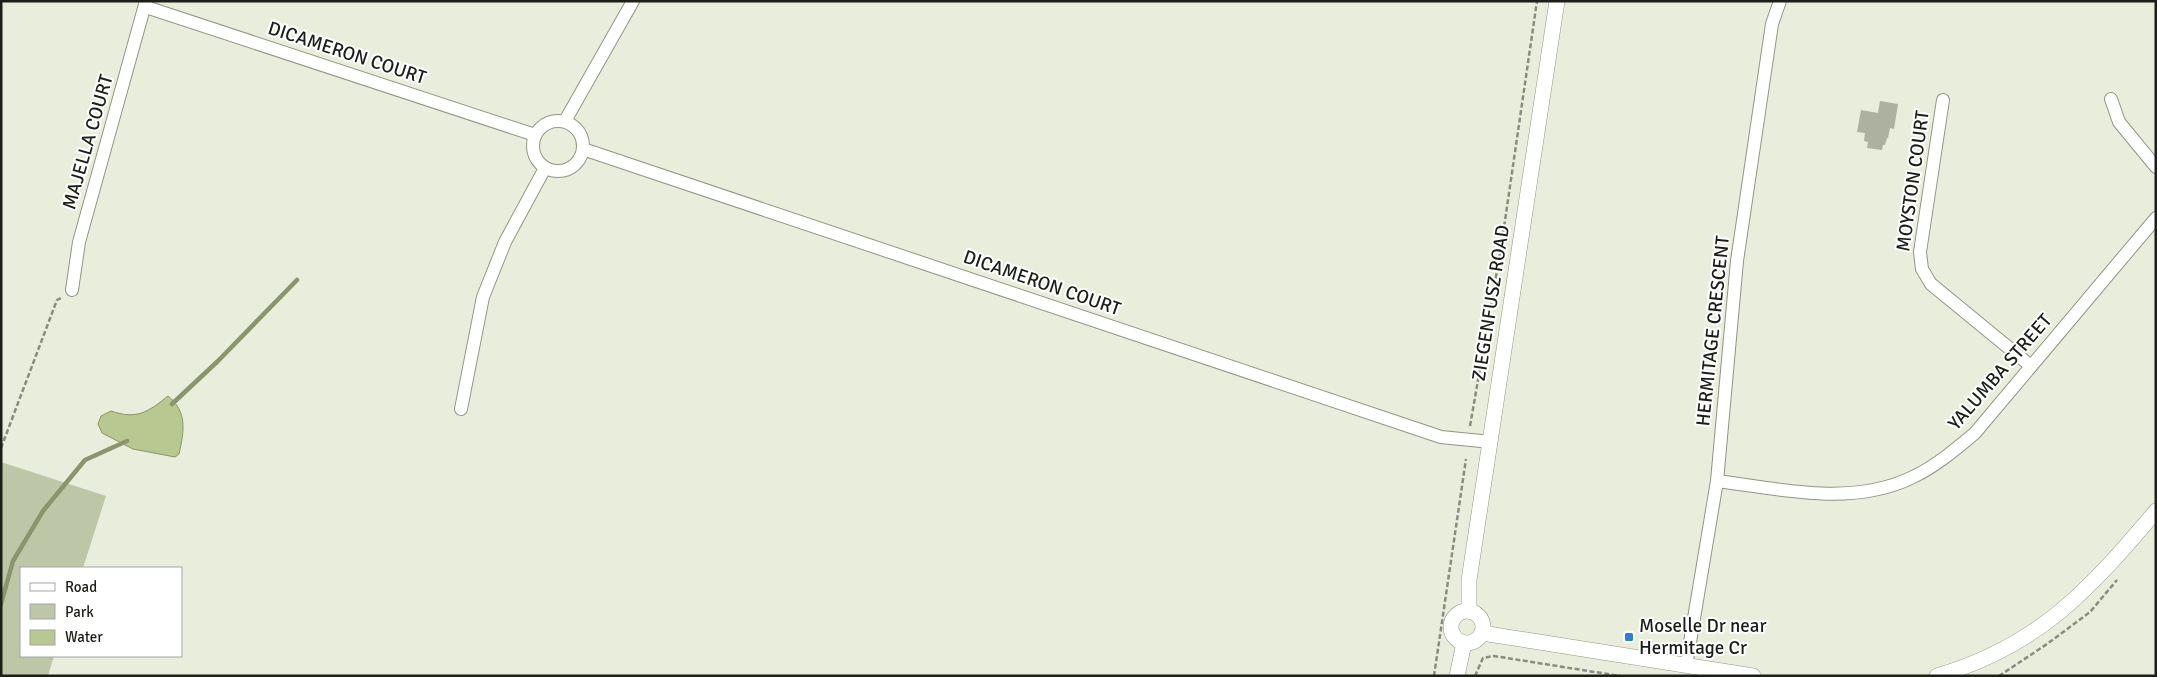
<svg xmlns="http://www.w3.org/2000/svg" width="2157" height="677" viewBox="0 0 2157 677" font-family="Signika,sans-serif">
<rect width="100%" height="100%" fill="#e9eedc"/>
<polygon fill="#bdc6a6" points="1,462 106,496 83,568 21,568 21,656 54,656 48,676 1,676"/>
<path fill="#b9c791" stroke="#8a946d" d="M 168,396 C 188,412 184,432 179,454 L 175,457 L 133,449 L 102,433 L 98,424 L 101,416 L 111,411 C 137,420 148,412 168,396 Z"/>
<g fill="none" stroke-linecap="round" stroke-linejoin="round">
<g stroke="#8a946d" stroke-width="4.5">
<polyline points="172,404 218,361 297,280"/>
<polyline points="1,604 13,561 43,511 85,460 127,441"/>
</g>
</g>
<polygon fill="#acb1a0" points="1880,101 1898,104 1894,129 1890,128 1888,138 1887,138 1885,145 1883,145 1882,150 1867,148 1868,142 1864,141 1865,133 1857,132 1861,110 1878,113"/>
<g fill="none" stroke-linecap="round" stroke-linejoin="round">
<defs>
<g id="minor">
<polyline points="146,7 535,135"/>
<polyline points="2111,99 2119,122 2156,167"/>
<polyline points="1943,100 1920,252 1922,269 1931,284 2031,366"/>
<circle cx="558" cy="146" r="25"/>
<polyline points="565,121 633,1"/>
<polyline points="583,149 1441,437 1491,442"/>
<polyline points="72,290 79,242 146,1"/>
<polyline points="461,409 483,297 505,242 545,168"/>
<path d="M 1717,481 C 1781,489 1852,507 1913,477 C 1936,466 1956,449 1975,433 L 2156,218"/>
<polyline points="1686,666 1717,481 1737,261 1772,24 1780,1"/>
</g>
<g id="tertiary">
<circle cx="1467" cy="627" r="16"/>
<polyline points="1469,611 1469,580 1557,1"/>
<polyline points="1482,633 1753,676"/>
<polyline points="1457,676 1464,643"/>
<path d="M 1937,676 C 2039,646 2089,590 2156,511"/>
</g>
</defs>
<use href="#minor" stroke="#919685" stroke-width="14"/>
<use href="#tertiary" stroke="#919685" stroke-width="16"/>
<g stroke="#898c80" stroke-width="2.5" stroke-dasharray="5 2.5" stroke-linecap="butt">
<polyline points="1470,426 1501,248 1537,1"/>
<polyline points="1,448 57,300 61,298"/>
<polyline points="1434,676 1466,459"/>
<polyline points="1475,676 1483,658 1494,656 1620,676"/>
<polyline points="1999,676 2047,644 2090,612 2117,580"/>
</g>
<use href="#minor" stroke="#fff" stroke-width="12"/>
<use href="#tertiary" stroke="#fff" stroke-width="15"/>
</g>
<rect fill="#2b81cf" stroke="#fff" stroke-width="2" x="1624" y="632" width="10" height="10" rx="2.5"/>
<g text-anchor="middle" dominant-baseline="central" stroke-width="4" stroke-linejoin="round" paint-order="stroke">
<g font-size="19" fill="#1c1e18" stroke="#fff">
<text transform="translate(347 53) rotate(18)">DICAMERON COURT</text>
<text transform="translate(88 142) rotate(-74)">MAJELLA COURT</text>
<text transform="translate(1913 181) rotate(-82)">MOYSTON COURT</text>
<text transform="translate(1042 283) rotate(19)">DICAMERON COURT</text>
<text transform="translate(1491 303) rotate(-81)">ZIEGENFUSZ ROAD</text>
<text transform="translate(1713 331) rotate(-84)">HERMITAGE CRESCENT</text>
<text transform="translate(2000 372) rotate(-49)">YALUMBA STREET</text>
</g>
<g font-size="19" fill="#1c1e18" stroke="#fff" text-anchor="start">
<text x="1639" y="626">Moselle Dr near<tspan x="1639" dy="22">Hermitage Cr</tspan></text>
</g>
</g>
<rect width="2157" height="677" fill="none" stroke="#1c1e18" stroke-width="5"/>
<rect x="20" y="567" width="162" height="90" fill="#ffffff" stroke="#a4a5a3"/>
<rect x="30" y="583" width="25" height="8" fill="#ffffff" stroke="#a4a5a3"/>
<text x="65" y="592" font-size="15" fill="#1c1e18">Road</text>
<rect x="30" y="604" width="25" height="15" fill="#bdc6a6" stroke="#a4a5a3"/>
<text x="65" y="617" font-size="15" fill="#1c1e18">Park</text>
<rect x="30" y="630" width="25" height="15" fill="#b9c791" stroke="#a4a5a3"/>
<text x="65" y="642" font-size="15" fill="#1c1e18">Water</text>
</svg>
